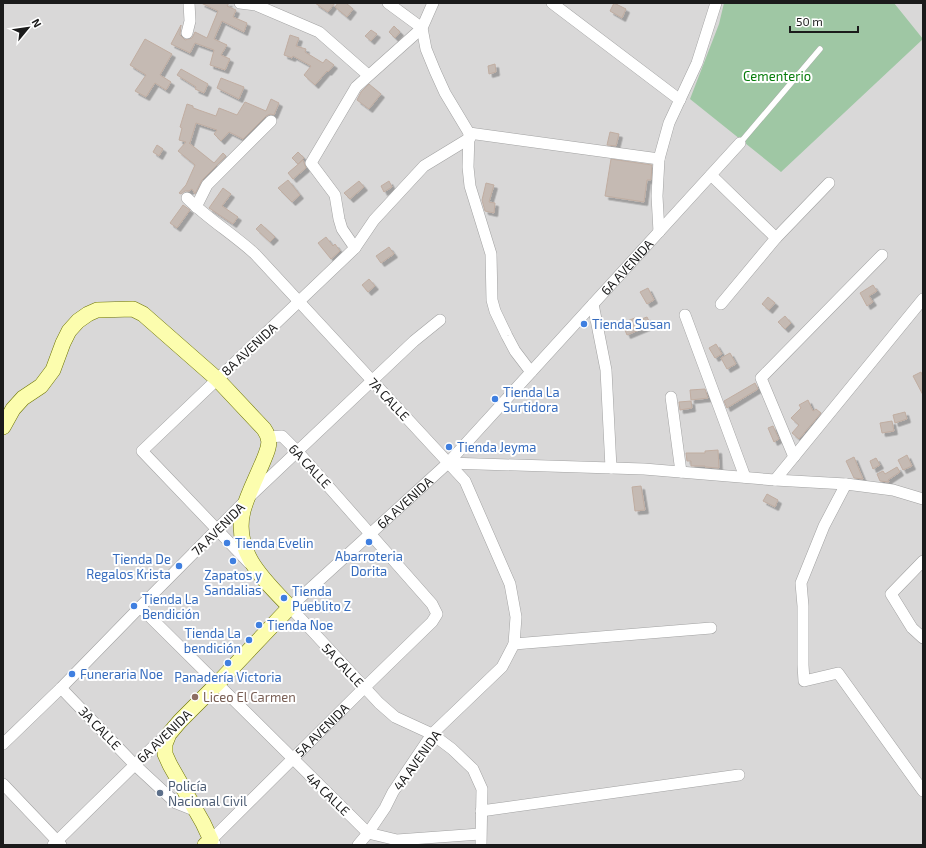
<svg xmlns="http://www.w3.org/2000/svg" width="926" height="848" viewBox="0 0 926 848" font-family="'Exo 2',sans-serif">
<defs>
<filter id="shadow"><feDropShadow dx="3.5" dy="3.5" stdDeviation="0" flood-color="#0004"/></filter>
</defs>
<rect width="100%" height="100%" fill="#ede8df"/>
<rect fill="#d9d8d8" x="3" y="3" width="920" height="842"/>
<polygon fill="#9fc7a4" points="724,3 894,3 923,39 781,172 690,99 719,24"/>
<g fill="#c5bab3" stroke="#c0ada1" filter="url(#shadow)">
<polygon points="201,3 229,3 227,6 236,10 233,17 247,23 244,32 222,21 214,39 227,45 221,55 230,59 225,70 210,65 214,50 195,43 190,53 171,44 181,25 180,35 185,40 192,38 195,32 207,38 218,11"/>
<polygon points="315,3 335,3 328,12"/>
<polygon points="338,3 346,3 353,9 347,17 335,7"/>
<polygon points="614,3 626,9 622,18 610,11"/>
<polygon points="394,26 400,32 395,38 389,32"/>
<polygon points="371,30 377,34 371,41 365,36"/>
<polygon points="290,35 299,38 296,46 306,49 305,52 323,63 326,59 334,65 328,72 327,71 315,85 304,75 311,66 293,56 292,58 284,55"/>
<polygon points="145,39 172,54 160,75 171,82 166,90 155,83 146,97 135,91 146,75 130,65"/>
<polygon points="495,64 496,72 489,74 488,66"/>
<polygon points="181,69 208,84 204,93 195,89 196,87 177,75"/>
<polygon points="221,78 244,87 239,99 217,88"/>
<polygon points="369,84 381,94 369,109 357,100 361,92"/>
<polygon points="271,99 279,103 274,115 270,114 266,116 243,139 229,132 221,141 214,134 217,130 196,123 190,143 189,143 214,163 223,153 226,156 202,180 195,194 192,189 189,191 185,191 181,194 179,193 186,185 195,165 178,151 186,142 179,140 182,128 180,127 187,104 193,106 193,108 216,116 219,108 237,115 245,102 266,111"/>
<polygon points="610,132 619,134 616,146 607,145"/>
<polygon points="157,145 163,149 159,156 153,152"/>
<polygon points="298,152 304,158 298,164 292,158"/>
<polygon points="611,159 652,165 651,180 647,180 644,202 605,196"/>
<polygon points="303,160 306,168 293,179 288,173"/>
<polygon points="288,180 300,195 292,202 278,188"/>
<polygon points="359,181 364,187 350,199 344,193"/>
<polygon points="389,181 392,187 384,192 381,186"/>
<polygon points="486,183 494,185 489,202 495,203 494,213 485,211 482,200"/>
<polygon points="223,188 231,194 222,206 238,217 233,224 209,208"/>
<polygon points="183,205 190,210 177,228 170,223"/>
<polygon points="261,224 275,237 270,242 256,229"/>
<polygon points="326,237 333,246 335,244 340,251 331,259 318,243"/>
<polygon points="389,247 394,254 381,263 376,256"/>
<polygon points="369,279 375,286 368,292 362,285"/>
<polygon points="873,285 877,291 869,296 873,302 867,306 860,293"/>
<polygon points="648,288 654,300 647,304 640,292"/>
<polygon points="768,297 775,303 769,310 762,304"/>
<polygon points="785,316 791,323 785,329 778,322"/>
<polygon points="647,317 651,325 627,335 622,323 635,318 636,321"/>
<polygon points="716,344 722,354 715,358 709,348"/>
<polygon points="730,353 736,364 727,369 721,358"/>
<polygon points="921,372 923,377 923,395 913,376"/>
<polygon points="755,383 758,389 727,408 724,401"/>
<polygon points="705,389 708,398 691,400 690,390"/>
<polygon points="808,400 813,411 816,409 821,413 799,439 792,433 799,425 791,418 801,408 799,405"/>
<polygon points="691,401 692,408 680,410 679,402"/>
<polygon points="905,412 907,419 895,423 893,415"/>
<polygon points="892,421 894,431 882,433 880,423"/>
<polygon points="773,426 779,439 774,442 768,428"/>
<polygon points="718,450 719,468 705,467 705,466 691,466 691,461 687,461 686,453 705,453 705,451"/>
<polygon points="907,455 912,466 903,470 898,460"/>
<polygon points="854,457 863,479 854,478 846,461"/>
<polygon points="876,458 880,465 873,469 870,461"/>
<polygon points="897,467 900,472 888,480 889,482 880,481 877,474 883,471 885,474"/>
<polygon points="641,486 645,510 635,511 632,487"/>
<polygon points="767,494 778,500 775,507 763,501"/>
</g>
<g fill="none" stroke-linecap="round" stroke-linejoin="round">
<defs>
<polyline id="lane" points="740,143 820,49"/>
<g id="street">
<polyline points="240,3 256,5 319,32 368,75"/>
<polyline points="388,3 422,28 426,49 435,71 445,93 469,133 468,167 470,186 491,254 492,300 495,311 507,336 515,351 531,372"/>
<polyline points="552,3 680,100"/>
<polyline points="187,33 190,21 189,3"/>
<polyline points="469,133 659,159"/>
<polyline points="711,175 776,238 721,304"/>
<path d="M 187,198 C 208,219 233,234 255,254 L 465,481 L 510,584 L 516,617 L 514,644 L 502,667 L 432,734 L 393,792 L 385,808 L 368,833 L 358,845"/>
<polyline points="196,207 207,185 271,121"/>
<polyline points="659,232 657,196 659,159 669,123 697,63 716,3"/>
<polyline points="776,238 829,183"/>
<polyline points="355,248 342,229 339,219 335,195 311,163 356,87 422,28 433,3"/>
<polyline points="593,304 606,370 611,468"/>
<polyline points="685,315 745,477"/>
<polyline points="671,397 681,472"/>
<polyline points="794,457 761,378 882,255"/>
<polyline points="448,463 644,469 775,480 846,484 893,490 923,499"/>
<polyline points="775,480 923,299"/>
<polyline points="846,484 824,526 801,583 803,606 803,665 804,681 838,673 923,791"/>
<polyline points="923,561 891,594 912,628 923,638"/>
<polyline points="249,563 142,451 355,248 374,220 424,166 470,138"/>
<polyline points="140,607 368,833 397,840 480,834"/>
<polyline points="514,644 711,628"/>
<polyline points="61,688 135,765 176,803 196,811"/>
<polyline points="3,744 61,688 140,607 247,499 414,341 440,320"/>
<polyline points="3,784 61,845"/>
<polyline points="481,811 739,775"/>
<path id="s1" d="M 215,844 L 211,840 L 364,688 L 432,622 L 437,614 L 432,604 L 298,452 L 282,436 L 269,437"/>
<polyline points="53,845 156,744 169,734"/>
<path id="s2" d="M 481,845 L 482,789 L 473,769 L 452,749 L 432,734 L 395,717 L 379,703 L 290,607 L 448,463 L 740,143"/>
</g>
<path id="secondary" d="M 3,427 L 13,409 L 23,398 L 41,386 L 53,370 L 63,343 L 69,331 L 78,321 L 88,314 L 97,310 L 133,309 L 143,314 L 217,379 L 264,429 C 270,438 270,444 266,454 C 259,473 248,492 243,511 C 233,552 264,580 290,607 L 217,684 L 180,721 L 169,734 L 165,744 L 165,754 L 170,765 L 203,823 L 211,840 L 205,845"/>
</defs>
<use href="#lane" stroke="#a2a2a2" stroke-width="6"/>
<use href="#street" stroke="#a2a2a2" stroke-width="12"/>
<use href="#secondary" stroke="#6d7400" stroke-width="16"/>
<use href="#lane" stroke="#fff" stroke-width="5.5"/>
<use href="#street" stroke="#fff" stroke-width="11"/>
<use href="#secondary" stroke="#fcfdae" stroke-width="15"/>
</g>
<g fill="#3f7fe0" stroke="#fff" stroke-width="1.5">
<circle cx="584" cy="324" r="4"/>
<circle cx="495" cy="399" r="4"/>
<circle cx="449" cy="447" r="4"/>
<circle cx="369" cy="542" r="4"/>
<circle cx="227" cy="543" r="4"/>
<circle cx="233" cy="561" r="4"/>
<circle cx="179" cy="566" r="4"/>
<circle cx="284" cy="598" r="4"/>
<circle cx="134" cy="606" r="4"/>
<circle cx="259" cy="625" r="4"/>
<circle cx="249" cy="640" r="4"/>
<circle cx="228" cy="663" r="4"/>
<circle cx="72" cy="674" r="4"/>
</g>
<circle fill="#8d6e63" stroke="#fff" stroke-width="1.5" cx="195" cy="697" r="4"/>
<circle fill="#5c6f8a" stroke="#fff" stroke-width="1.5" cx="160" cy="793" r="4"/>
<g text-anchor="middle" dominant-baseline="central" stroke-width="4" stroke-linejoin="round" paint-order="stroke">
<g font-size="13" fill="#057c0a" stroke="#fff">
<text x="777" y="76">Cementerio</text>
</g>
<g font-size="13" fill="#1b1b1b" stroke="#fff">
<text stroke="none"><textPath href="#s2" startOffset="804">6A AVENIDA</textPath></text>
<text transform="translate(249 349) rotate(-43)">8A AVENIDA</text>
<text transform="translate(389 399) rotate(47)">7A CALLE</text>
<text transform="translate(310 466) rotate(47)">6A CALLE</text>
<text stroke="none"><textPath href="#s2" startOffset="480">6A AVENIDA</textPath></text>
<text transform="translate(218 529) rotate(-45)">7A AVENIDA</text>
<text transform="translate(343 665) rotate(47)">5A CALLE</text>
<text transform="translate(100 728) rotate(46)">3A CALLE</text>
<text stroke="none"><textPath href="#s1" startOffset="162">5A AVENIDA</textPath></text>
<text transform="translate(164 736) rotate(-44)">6A AVENIDA</text>
<text transform="translate(417 760) rotate(-54)">4A AVENIDA</text>
<text transform="translate(328 794) rotate(44)">4A CALLE</text>
</g>
<g font-size="13" fill="#366cbe" stroke="#fff" text-anchor="start">
<text x="592" y="324">Tienda Susan</text>
<text x="503" y="392">Tienda La<tspan x="503" dy="15">Surtidora</tspan></text>
<text x="457" y="447">Tienda Jeyma</text>
<text x="235" y="543">Tienda Evelin</text>
<text x="369" y="556" text-anchor="middle">Abarroteria<tspan x="369" dy="15">Dorita</tspan></text>
<text x="171" y="559" text-anchor="end">Tienda De<tspan x="171" dy="15">Regalos Krista</tspan></text>
<text x="233" y="575" text-anchor="middle">Zapatos y<tspan x="233" dy="15">Sandalias</tspan></text>
<text x="292" y="591">Tienda<tspan x="292" dy="15">Pueblito Z</tspan></text>
<text x="142" y="599">Tienda La<tspan x="142" dy="15">Bendición</tspan></text>
<text x="267" y="625">Tienda Noe</text>
<text x="241" y="633" text-anchor="end">Tienda La<tspan x="241" dy="15">bendición</tspan></text>
<text x="80" y="674">Funeraria Noe</text>
<text x="228" y="677" text-anchor="middle">Panadería Victoria</text>
</g>
<g font-size="13" fill="#785e54" stroke="#fff" text-anchor="start">
<text x="203" y="697">Liceo El Carmen</text>
</g>
<g font-size="13" fill="#4e5e75" stroke="#fff" text-anchor="start">
<text x="168" y="786">Policía<tspan x="168" dy="15">Nacional Civil</tspan></text>
</g>
</g>
<rect width="926" height="848" fill="none" stroke="#1b1b1b" stroke-width="8"/>
<g transform="translate(28 28) rotate(61)" stroke="#ffffff" stroke-width="3" paint-order="stroke">
<path d="M0-3L7 15L0 10L-7 15Z" fill="#1b1b1b"/>
<text y="-6" font-size="11" font-weight="bold" text-anchor="middle" fill="#1b1b1b">N</text>
</g>
<path d="M790 26v6h68v-6" fill="none" stroke="#1b1b1b" stroke-width="2"/>
<text x="796" y="26" font-size="12" fill="#1b1b1b" stroke="#ffffff" stroke-width="3" paint-order="stroke">50 m</text>
</svg>
